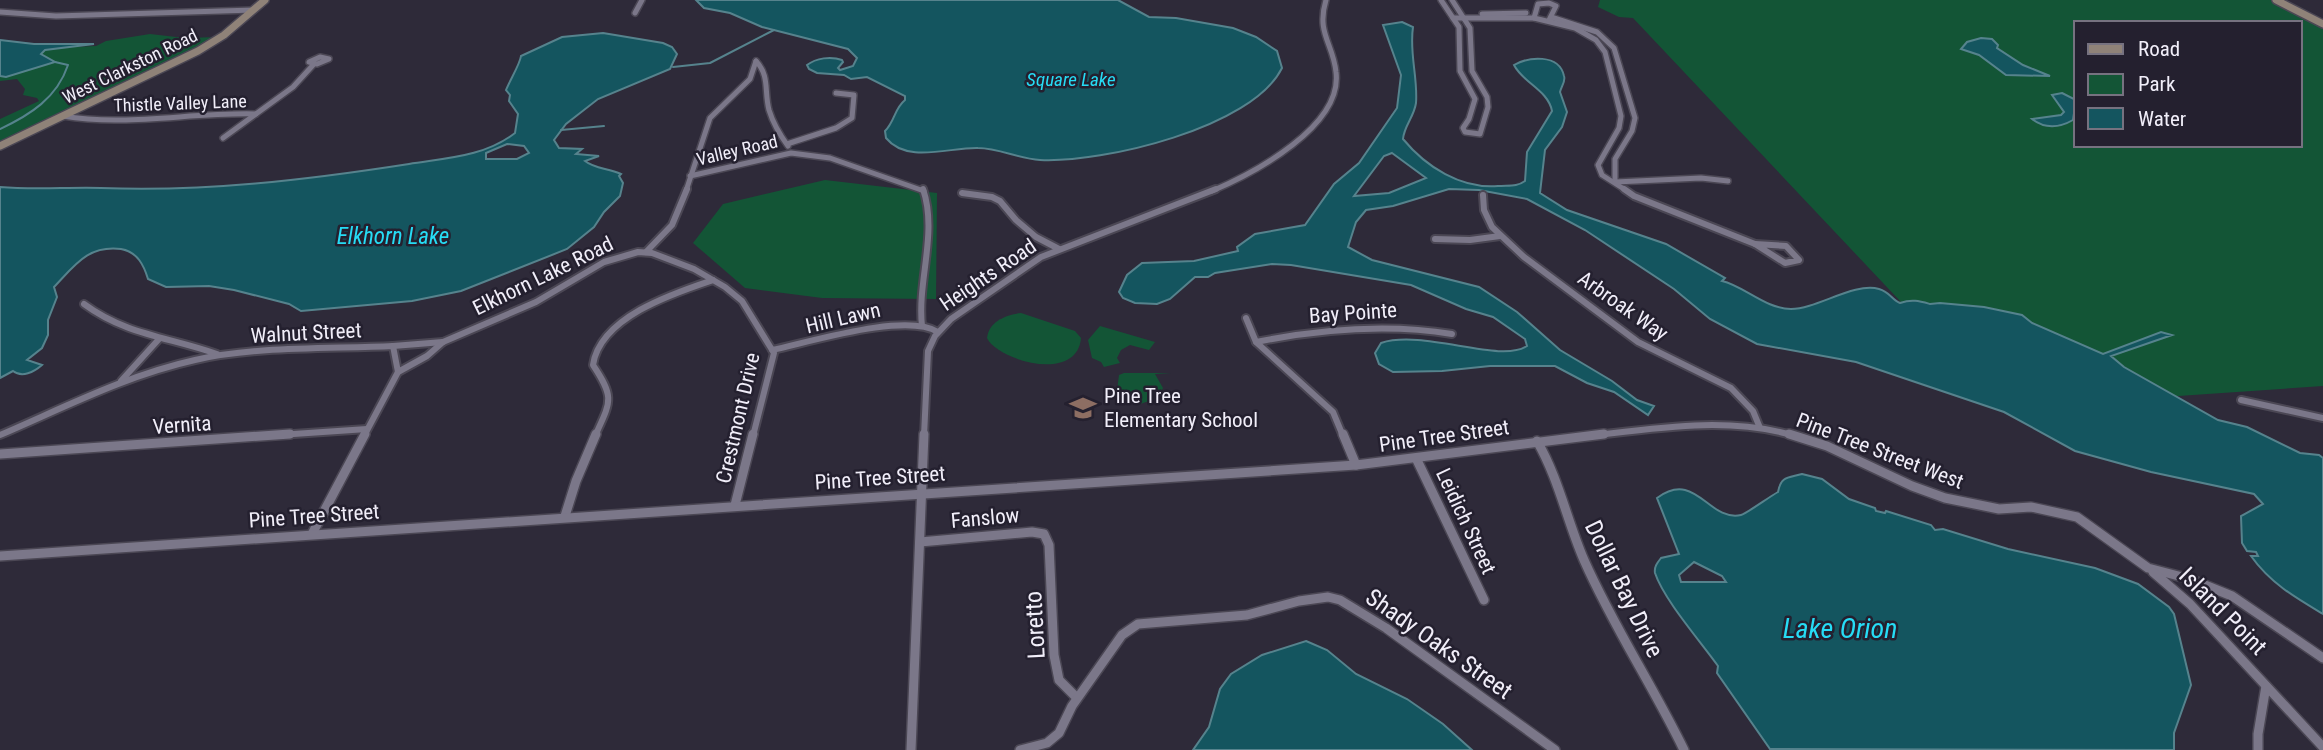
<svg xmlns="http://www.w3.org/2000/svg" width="2323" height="750" viewBox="0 0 2323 750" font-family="'Roboto Condensed',sans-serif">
<rect width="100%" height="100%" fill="#2e2a39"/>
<g fill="#135536" fill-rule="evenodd">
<path d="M 1600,0 L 2272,0 L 2323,26 L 2323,386 L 2001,408 L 1633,18 L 1619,17 L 1598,7 ZM 2076,23 L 2300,23 L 2300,145 L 2076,145 Z"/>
<polygon points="150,34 185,38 219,37 0,143 0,119 39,101 37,98 23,95 25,89 17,79 0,81 0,46 51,48 96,46 106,41"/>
<polygon points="825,180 937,193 936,299 822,298 745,288 693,243 723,204"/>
<path d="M 1021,313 L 1075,331 L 1081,338 C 1077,384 997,360 987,338 C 989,321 1006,315 1021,313 Z"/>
<polygon points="1100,326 1155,342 1149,350 1130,345 1121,350 1117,358 1120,363 1104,367 1101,362 1092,358 1088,340"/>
<polygon points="1124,373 1171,373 1155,374 1163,388 1158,398 1140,404 1117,395 1115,406 1119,375"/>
</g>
<g fill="#14555f" stroke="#56838d" stroke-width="2" fill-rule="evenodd">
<path d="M 696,0 L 1118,0 L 1149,17 L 1176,18 L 1233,28 L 1256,37 L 1277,51 L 1282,68 C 1252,128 1103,163 1040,160 C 1019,159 999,148 978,148 C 950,147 907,164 886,138 L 885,131 C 895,121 894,109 905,100 L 905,96 L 867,77 L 851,79 L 844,75 L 817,73 L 809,69 L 807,65 C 816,58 831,56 842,60 L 843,62 L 838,68 L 840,70 L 853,66 L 857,58 L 848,49 L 762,27 L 730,13 L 704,8 Z"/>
<path d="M 1402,22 L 1413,27 C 1409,53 1418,77 1416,103 C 1414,117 1404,126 1403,139 C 1426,167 1461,189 1498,186 C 1508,185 1517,187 1525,181 L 1527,152 L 1552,111 C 1548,90 1523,83 1514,65 C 1528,57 1559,53 1564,76 C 1566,81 1561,87 1560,92 L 1567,112 L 1562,127 L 1545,150 L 1540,193 L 1567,210 L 1666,244 L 1725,278 L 1722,281 C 1744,286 1766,309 1791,309 C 1817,309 1854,282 1879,289 C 1890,292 1892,300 1900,303 C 1912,299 1919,301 1930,304 L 1940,303 L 1984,307 L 2022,315 L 2032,323 L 2103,354 L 2161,332 L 2172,335 L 2111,356 L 2124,367 L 2218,420 L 2247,427 L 2300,453 L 2319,455 L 2323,458 L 2323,614 C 2296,598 2270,583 2251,556 L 2258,556 L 2256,552 L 2247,551 L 2242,543 L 2241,516 L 2263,504 L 2254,494 L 2151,472 L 2075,451 L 2004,412 L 1856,362 L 1757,344 L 1710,319 L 1674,289 L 1585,230 L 1527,199 L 1479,190 L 1449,189 L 1393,206 L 1366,210 L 1356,222 L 1348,247 L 1372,260 L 1479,287 L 1517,312 L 1560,350 L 1612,381 L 1637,400 L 1654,406 L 1648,415 L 1614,392 L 1587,383 L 1555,366 L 1490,366 L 1442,371 L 1393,372 L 1379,364 L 1375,353 L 1381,343 C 1424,329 1500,364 1527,346 L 1525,339 L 1493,317 L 1466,309 L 1411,285 L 1291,265 L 1272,264 L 1215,273 L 1208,277 L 1195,277 L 1170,299 L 1157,304 L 1135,303 L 1123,298 L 1119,292 L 1127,275 L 1142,263 L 1194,261 L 1238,251 L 1237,247 L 1255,234 L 1305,225 L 1334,184 L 1359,163 L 1397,108 L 1401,75 L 1383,25 ZM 1392,153 L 1426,178 L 1389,193 L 1354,196 L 1384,156 Z"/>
<path d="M 603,33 L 663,43 L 672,47 L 677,54 L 670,69 L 598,99 L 566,124 L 554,140 L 559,148 L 582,149 L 576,154 L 599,156 L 585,161 C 595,169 608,168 621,174 L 619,176 L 623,183 L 620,196 L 604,212 L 594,227 L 567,249 L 461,291 L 412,301 L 301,311 L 289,304 L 234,290 L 209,286 L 166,287 L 148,279 C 144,266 138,252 121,249 C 88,245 75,265 54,287 L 57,297 L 48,320 L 48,335 L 42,348 L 27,360 L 42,365 C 34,372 22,378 13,371 L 0,378 L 0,187 C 34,190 68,187 101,188 C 205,192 306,180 409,164 C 445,158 484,157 515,133 L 518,114 L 509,101 L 510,95 L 506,90 C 510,80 520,64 521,56 L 562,37 ZM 507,144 L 524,146 L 529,153 L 517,159 L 486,159 L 486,153 Z"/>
<polygon points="1981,38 1992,39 1998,45 1997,48 2023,65 2050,76 2006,75 1979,55 1961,49 1967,42"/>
<polygon points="0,40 34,44 94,44 45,50 41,54 55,62 6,77 0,76"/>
<path d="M 2062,93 L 2076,100 L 2073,120 C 2059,128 2045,129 2032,119 L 2061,115 L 2064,112 L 2052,95 Z"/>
<path d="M 1802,474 L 1822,479 L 1849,499 L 1875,508 L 1876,511 L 1885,513 L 1886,511 L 1931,525 L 1935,530 L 1943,529 L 2008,549 L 2095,568 L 2138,584 L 2169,607 L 2174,614 L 2191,685 L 2174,733 L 2174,750 L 1770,749 L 1717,673 L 1718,666 C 1701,642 1664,600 1655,573 C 1654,567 1657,563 1661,558 L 1679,554 L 1657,498 C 1696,469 1708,522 1741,515 C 1746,514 1769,497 1778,492 C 1781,476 1788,478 1802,474 ZM 1694,562 L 1722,576 L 1726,582 L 1681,582 L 1679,575 Z"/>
<polygon points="1306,641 1327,650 1356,674 1407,699 1443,724 1472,750 1193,750 1209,727 1220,689 1231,674 1262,655"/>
</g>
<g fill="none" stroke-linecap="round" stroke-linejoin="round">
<g stroke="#56838d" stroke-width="2">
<polyline points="673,67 710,63 774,30"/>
<path d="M 0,129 C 30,115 57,98 68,65 L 55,62"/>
<polyline points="561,130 604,126"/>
</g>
<defs>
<g id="street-far2">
<polyline points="1441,0 1459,27 1460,71 1475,99 1469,119 1463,128 1465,132 1480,134 1488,107 1487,97 1472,71 1470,28 1452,0"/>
<polyline points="0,12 56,16 254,10"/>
<polyline points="635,13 642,0"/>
<polyline points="1482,14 1526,13"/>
<polyline points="1551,17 1597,32 1614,48 1635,118 1632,131 1615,159 1615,182"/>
<polyline points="1453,18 1534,18 1575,28 1596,40 1605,52 1621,116 1619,128 1598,165 1602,175 1627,191"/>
<polyline points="1534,18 1538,4 1549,3 1556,6 1549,20"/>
<polygon points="320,57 329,59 317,64 309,62"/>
<path d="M 756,61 C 770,76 764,91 769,110 C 773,123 780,135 788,146"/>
<path d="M 63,116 C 126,127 192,112 256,114"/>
<polyline points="223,138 293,87 314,64"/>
<polyline points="787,144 836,128 852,118 854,95 836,93"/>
<polyline points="690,176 791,153 830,158 924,191"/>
<polyline points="1615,182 1701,178 1728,181"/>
<polyline points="686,191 710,118 750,79 756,61"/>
<path d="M 1212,191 C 1254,173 1343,126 1336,72 C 1333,43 1316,33 1326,0"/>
</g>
<g id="street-far1">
<polyline points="1624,189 1634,196 1755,244"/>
<polyline points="962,193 992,197 1000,201 1016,220 1036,237 1059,249"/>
<polyline points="1483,195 1484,210 1492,227 1524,257 1638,342 1731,388 1753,411 1760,428"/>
<polyline points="1435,239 1470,240 1500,236"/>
<polygon points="1755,244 1786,246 1799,260 1785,263"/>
<polyline points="646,252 672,225 687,189"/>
<path d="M 84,304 C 126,335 169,337 217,354"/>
<polyline points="1246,318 1256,342 1333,412 1343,436"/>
<path d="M 922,326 C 917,281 938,233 923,189"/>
<path d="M 1256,342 C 1321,329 1386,323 1452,334"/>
<polyline points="393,346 443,342"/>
<path d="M 772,350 C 810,342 906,312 938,332"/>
<polyline points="121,381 159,339"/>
<polyline points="2241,400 2323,418"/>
<path d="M 0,435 C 63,408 127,375 195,360 C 255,346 331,349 393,346 L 398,372"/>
<polyline points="264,436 367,429"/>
<polyline points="364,436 398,372 427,356 443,342 536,302 604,262 638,252 652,253 694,269 725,287 742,301 774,353 753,436"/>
<path d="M 595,436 C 611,401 615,398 593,365 C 600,317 674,293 713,280"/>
<polyline points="924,436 928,351 935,336 951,319 1041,257 1216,189"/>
<path d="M 1590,436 C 1657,428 1729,416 1795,436"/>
</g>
<g id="street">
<polyline points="1343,434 1356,465"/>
<polyline points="1789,434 1827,446 1912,486 1945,498 1999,509 2031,507 2077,517 2148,568 2190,579 2232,596 2323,658"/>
<path d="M 1537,441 C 1559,479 1567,521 1584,560 C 1613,626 1653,686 1684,750"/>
<polyline points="0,454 290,434"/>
<polyline points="1416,458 1484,600"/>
<polyline points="735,505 753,434"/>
<polyline points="565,516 576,481 596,434"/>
<polyline points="312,534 365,434"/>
<polyline points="920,542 1032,532 1044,534 1049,545 1054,655 1059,680 1077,698"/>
<polyline points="0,556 1356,465 1604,434"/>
<polyline points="2153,572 2190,604 2323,747"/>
<polyline points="911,750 924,434"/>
<polyline points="1020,750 1047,743 1059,733 1072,706 1122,635 1138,624 1247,615 1299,601 1328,597 1340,600 1386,628 1555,750"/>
<polyline points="2258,750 2258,734 2266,686"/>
</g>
<g id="secondary">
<polyline points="2276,0 2323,24"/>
<polyline points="0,146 198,51 224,35 265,0"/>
</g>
</defs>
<use href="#street-far2" stroke="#4b4754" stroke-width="8"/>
<use href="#street-far1" stroke="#4b4754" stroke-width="10"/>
<use href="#street" stroke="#4b4754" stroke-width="12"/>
<use href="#secondary" stroke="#4b4754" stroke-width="10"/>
<use href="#street-far2" stroke="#7b7789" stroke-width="5"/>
<use href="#street-far1" stroke="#7b7789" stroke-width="6"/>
<use href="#street" stroke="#7b7789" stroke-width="9"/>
<use href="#secondary" stroke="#8f8278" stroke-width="7"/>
</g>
<defs>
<symbol id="school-bare" viewBox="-9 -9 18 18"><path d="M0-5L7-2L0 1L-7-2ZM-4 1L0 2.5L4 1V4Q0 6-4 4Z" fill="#8d6e63" stroke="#24202f" stroke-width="2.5" paint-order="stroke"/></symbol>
</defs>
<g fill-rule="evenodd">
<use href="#school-bare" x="1064" y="389" width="38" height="38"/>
</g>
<g text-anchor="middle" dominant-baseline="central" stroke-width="5" stroke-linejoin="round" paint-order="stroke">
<g font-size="18" fill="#f1eef9" stroke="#24202f">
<text transform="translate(130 66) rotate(-26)">West Clarkston Road</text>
<text transform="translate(180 103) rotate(-2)">Thistle Valley Lane</text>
<text transform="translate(737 150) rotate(-13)">Valley Road</text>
</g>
<g font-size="19" font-style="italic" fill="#26dcf5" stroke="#24202f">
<text x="1071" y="79">Square Lake</text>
</g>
<g font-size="21" fill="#f1eef9" stroke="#24202f">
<text transform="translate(988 275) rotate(-34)">Heights Road</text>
<text transform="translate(543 276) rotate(-26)">Elkhorn Lake Road</text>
<text transform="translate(1623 306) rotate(35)">Arbroak Way</text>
<text transform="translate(1353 313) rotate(-4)">Bay Pointe</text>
<text transform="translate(843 318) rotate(-13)">Hill Lawn</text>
<text transform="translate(306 333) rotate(-3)">Walnut Street</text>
<text transform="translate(738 418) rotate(-77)">Crestmont Drive</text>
<text transform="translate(182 425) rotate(-4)">Vernita</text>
<text transform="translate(1444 436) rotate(-8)">Pine Tree Street</text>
<text transform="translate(1880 451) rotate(21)">Pine Tree Street West</text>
<text transform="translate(880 478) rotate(-4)">Pine Tree Street</text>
<text transform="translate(314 516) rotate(-4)">Pine Tree Street</text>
<text transform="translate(985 518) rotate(-5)">Fanslow</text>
<text transform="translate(1466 521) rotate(65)">Leidich Street</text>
</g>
<g font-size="21" fill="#f1eef9" stroke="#24202f" text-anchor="start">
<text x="1104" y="396">Pine Tree<tspan x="1104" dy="24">Elementary School</tspan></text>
</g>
<g font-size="23" font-style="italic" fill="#26dcf5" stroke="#24202f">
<text x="393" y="236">Elkhorn Lake</text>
</g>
<g font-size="24" fill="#f1eef9" stroke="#24202f">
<text transform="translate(1624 589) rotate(64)">Dollar Bay Drive</text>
<text transform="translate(2223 611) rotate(45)">Island Point</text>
<text transform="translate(1035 625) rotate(-93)">Loretto</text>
<text transform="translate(1439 644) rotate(35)">Shady Oaks Street</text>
</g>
<g font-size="28" font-style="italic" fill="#26dcf5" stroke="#24202f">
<text x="1840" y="628">Lake Orion</text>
</g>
</g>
<rect x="2074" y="21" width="228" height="126" fill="#24202f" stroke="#767280" stroke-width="2"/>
<rect x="2088" y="44" width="35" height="10" fill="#8f8278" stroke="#767280" stroke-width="2"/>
<text x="2138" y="56" font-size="21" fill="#f1eef9">Road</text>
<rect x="2088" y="74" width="35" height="21" fill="#135536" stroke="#767280" stroke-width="2"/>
<text x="2138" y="91" font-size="21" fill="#f1eef9">Park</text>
<rect x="2088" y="108" width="35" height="21" fill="#14555f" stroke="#767280" stroke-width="2"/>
<text x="2138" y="126" font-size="21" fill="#f1eef9">Water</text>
</svg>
